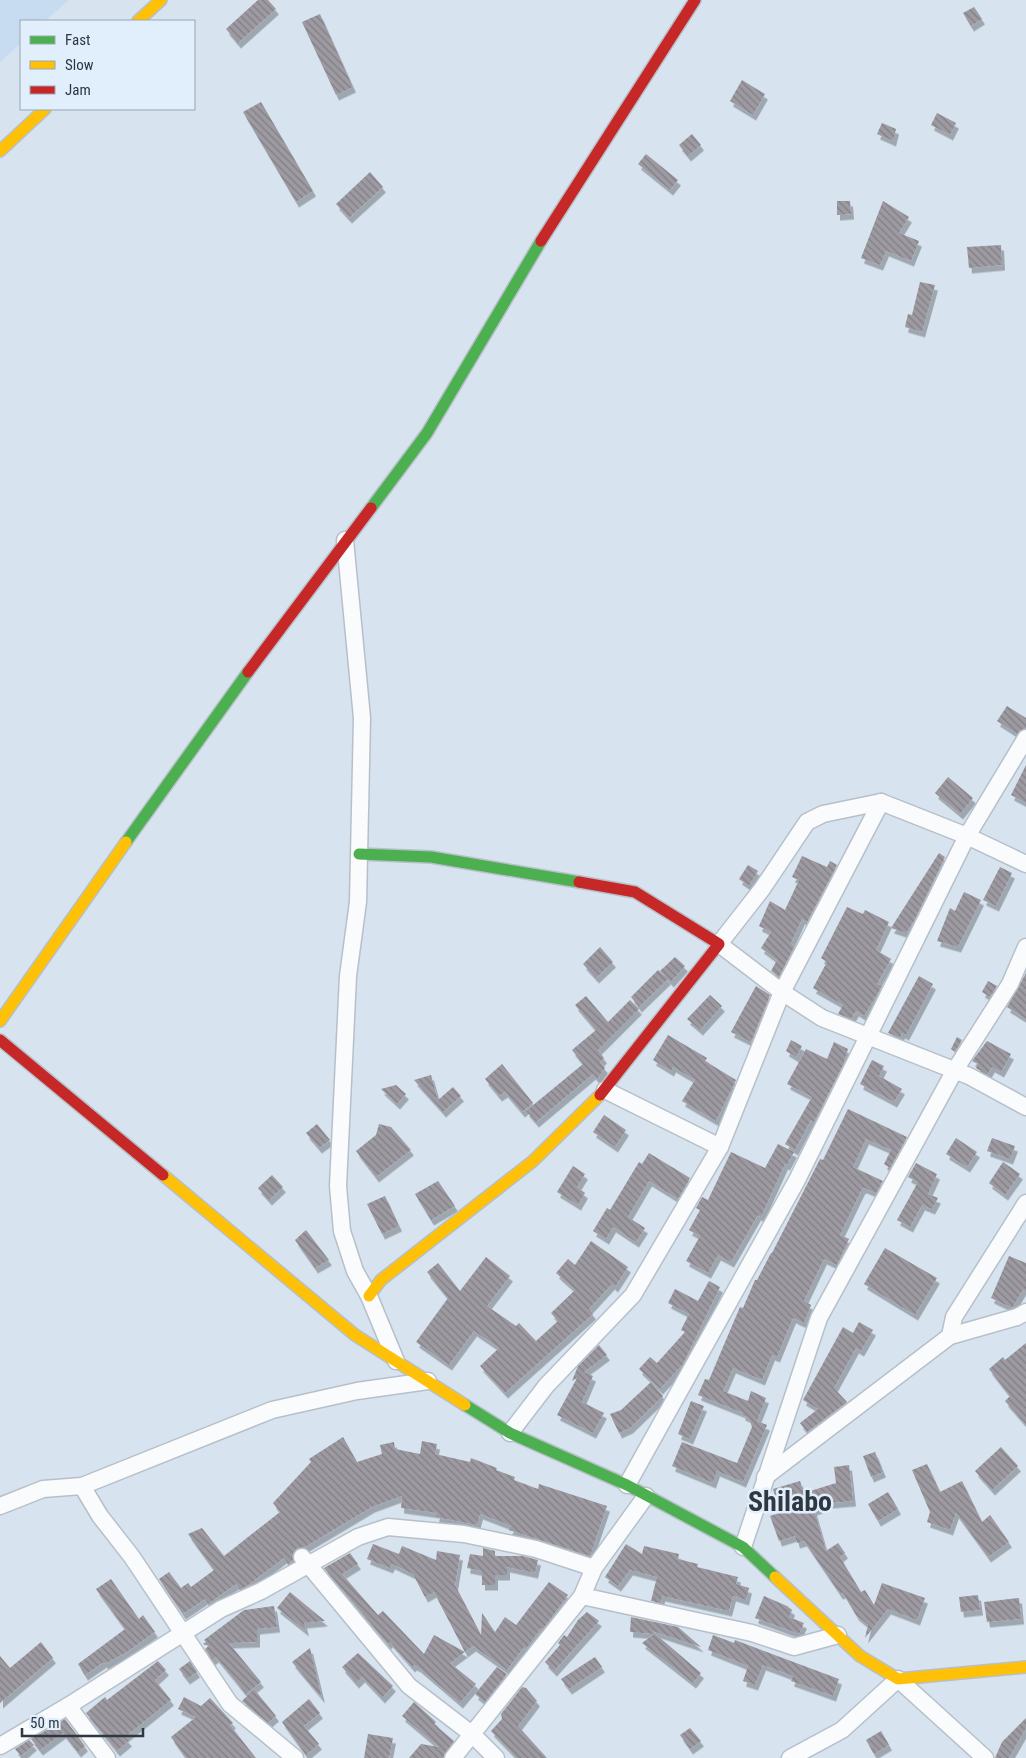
<svg xmlns="http://www.w3.org/2000/svg" width="1026" height="1758" viewBox="0 0 1026 1758" font-family="'Roboto Condensed',sans-serif">
<defs>
<pattern id="building-back-hatch" width="6" height="6" patternUnits="userSpaceOnUse" patternTransform="scale(1.25)"><rect width="6" height="6" fill="#9e9aa1"/><path d="M-1 5l2 2M0 0l6 6M5-1l2 2" fill="none" stroke="#817e85"/></pattern>
<filter id="shadow"><feDropShadow dx="3" dy="5.5" stdDeviation="0" flood-color="#0004"/></filter>
</defs>
<rect width="100%" height="100%" fill="#d7e3ef"/>
<polygon fill="#c8dcf1" points="0,0 69,0 45,21 21,21 21,43 0,62"/>
<g fill="url(#building-back-hatch)" filter="url(#shadow)">
<polygon points="258,0 268,0 276,9 238,43 226,29"/>
<polygon points="974,7 982,19 971,26 963,13"/>
<polygon points="320,14 353,87 336,95 302,22"/>
<polygon points="742,80 765,94 753,115 730,101"/>
<polygon points="261,102 313,191 296,202 243,112"/>
<polygon points="937,113 956,123 950,135 931,125"/>
<polygon points="882,123 896,129 893,141 877,134"/>
<polygon points="692,134 701,145 688,156 679,145"/>
<polygon points="646,154 678,180 670,190 638,164"/>
<polygon points="370,172 383,187 349,218 336,204"/>
<polygon points="837,201 850,201 851,214 837,215"/>
<polygon points="883,201 909,217 899,233 919,241 911,261 886,251 880,265 861,258"/>
<polygon points="1001,245 1002,265 969,268 967,247"/>
<polygon points="920,282 935,285 922,332 905,327 908,314 912,315"/>
<polygon points="1007,706 1026,718 1026,728 1017,734 997,721"/>
<polygon points="1026,765 1026,803 1011,795"/>
<polygon points="948,777 973,798 960,814 935,793"/>
<polygon points="939,853 945,857 914,921 906,933 891,928"/>
<polygon points="802,856 827,867 830,861 837,865 807,922 802,919 791,943 794,947 779,977 771,971 777,960 761,948 771,932 759,926 770,901 785,910 799,880 792,877"/>
<polygon points="748,865 758,871 749,886 739,879"/>
<polygon points="1000,867 1012,873 996,906 983,900"/>
<polygon points="964,892 981,900 958,947 937,941 950,908 955,911"/>
<polygon points="847,907 863,914 865,910 889,922 876,950 891,959 877,984 882,986 864,1016 856,1011 851,1019 838,1014 843,1005 813,988 827,962 821,958"/>
<polygon points="600,947 613,962 596,978 583,964"/>
<polygon points="675,957 685,966 671,982 660,971"/>
<polygon points="658,970 668,979 639,1007 631,997"/>
<polygon points="1026,973 1026,1019 1007,1007"/>
<polygon points="919,976 933,984 906,1035 902,1033 900,1038 888,1033"/>
<polygon points="988,981 997,986 990,997 982,992"/>
<polygon points="756,986 770,995 751,1042 731,1032"/>
<polygon points="710,995 722,1006 700,1030 687,1019"/>
<polygon points="586,996 608,1022 630,1000 639,1009 598,1050 604,1058 600,1062 605,1068 597,1079 593,1074 536,1122 526,1111 583,1064 572,1050 596,1030 575,1005"/>
<polygon points="668,1035 707,1058 705,1061 736,1080 716,1121 682,1101 695,1080 673,1067 671,1071 653,1060"/>
<polygon points="957,1037 962,1040 955,1052 951,1049"/>
<polygon points="791,1040 802,1046 796,1057 786,1051"/>
<polygon points="987,1041 1011,1054 1001,1072 992,1067 987,1075 976,1068 978,1064 972,1061"/>
<polygon points="834,1042 848,1049 843,1065 814,1122 811,1120 795,1150 785,1144 812,1097 787,1084 806,1049 827,1059"/>
<polygon points="872,1060 884,1066 879,1076 902,1089 894,1102 860,1084"/>
<polygon points="502,1064 533,1103 522,1112 505,1092 499,1096 485,1079"/>
<polygon points="431,1075 438,1100 453,1087 461,1096 443,1112 414,1080"/>
<polygon points="396,1085 406,1094 397,1104 381,1089"/>
<polygon points="848,1109 907,1137 890,1168 884,1164 891,1150 866,1139 853,1167 883,1181 876,1193 864,1188 862,1189 840,1235 849,1239 837,1265 824,1259 804,1301 811,1305 804,1323 793,1318 777,1357 772,1355 762,1380 733,1368 723,1391 748,1401 751,1391 766,1398 757,1421 767,1425 743,1482 717,1471 713,1483 672,1466 682,1442 737,1463 752,1427 749,1418 742,1415 743,1413 698,1395 705,1379 709,1380 740,1307 743,1308 755,1280 757,1280 771,1253 772,1253 820,1159 823,1160"/>
<polygon points="604,1115 626,1130 615,1147 593,1132"/>
<polygon points="317,1124 330,1140 319,1148 306,1133"/>
<polygon points="379,1124 391,1127 411,1150 376,1177 356,1151 376,1135"/>
<polygon points="956,1138 977,1152 967,1167 946,1154"/>
<polygon points="992,1138 1015,1146 1010,1159 987,1151"/>
<polygon points="778,1144 794,1152 787,1165 785,1164 761,1217 758,1215 731,1262 718,1255 708,1273 686,1261 700,1236 689,1230 700,1210 696,1208 702,1197 708,1200 731,1152 765,1168"/>
<polygon points="649,1153 690,1178 678,1199 649,1181 628,1217 645,1228 636,1242 613,1227 606,1239 593,1231 607,1208 610,1210 639,1162 642,1164"/>
<polygon points="1003,1162 1020,1174 1005,1195 989,1183"/>
<polygon points="916,1163 937,1174 928,1194 938,1198 932,1209 922,1205 910,1227 897,1220 918,1182 908,1177"/>
<polygon points="573,1166 585,1174 577,1187 585,1193 578,1205 557,1192"/>
<polygon points="272,1175 283,1187 269,1200 258,1188"/>
<polygon points="438,1181 455,1206 431,1220 415,1194"/>
<polygon points="385,1196 399,1226 382,1234 367,1204"/>
<polygon points="306,1230 329,1260 315,1268 295,1240"/>
<polygon points="591,1241 628,1267 615,1287 612,1284 589,1309 593,1314 505,1393 480,1366 499,1348 474,1331 449,1365 416,1342 448,1298 427,1272 438,1263 460,1291 486,1257 510,1276 487,1306 516,1326 519,1323 536,1341 558,1321 551,1313 575,1290 556,1273 568,1259 575,1265"/>
<polygon points="885,1248 937,1278 915,1315 864,1284"/>
<polygon points="1009,1256 1026,1263 1026,1291 1023,1290 1012,1308 991,1298"/>
<polygon points="709,1281 720,1287 683,1364 660,1389 639,1369 650,1357 657,1363 685,1332 681,1330 689,1314 668,1303 675,1289 698,1301"/>
<polygon points="859,1322 873,1330 861,1351 856,1348 834,1388 847,1402 807,1432 800,1423 818,1409 803,1400 843,1327 853,1333"/>
<polygon points="1026,1343 1026,1425 1005,1401 1010,1396 989,1369 1003,1357 1005,1360"/>
<polygon points="599,1345 607,1355 584,1372 593,1376 582,1402 604,1413 593,1433 557,1415 577,1378 572,1381 578,1366"/>
<polygon points="651,1382 663,1396 630,1428 619,1433 610,1414 621,1410"/>
<polygon points="691,1401 704,1406 690,1439 678,1434"/>
<polygon points="343,1437 357,1462 382,1454 380,1445 394,1442 395,1449 420,1454 422,1441 437,1444 435,1454 470,1462 471,1458 497,1468 496,1470 515,1477 514,1480 538,1489 539,1484 607,1506 590,1556 509,1530 511,1526 480,1514 477,1525 436,1517 437,1513 401,1508 402,1496 372,1507 305,1547 296,1549 293,1554 293,1560 288,1564 284,1558 247,1586 240,1590 236,1584 208,1604 205,1599 183,1614 159,1579 169,1572 181,1588 188,1583 191,1587 214,1570 188,1534 202,1528 224,1556 280,1512 273,1503 311,1462 309,1459"/>
<polygon points="1001,1447 1018,1466 992,1490 975,1471"/>
<polygon points="875,1452 883,1472 871,1477 863,1456"/>
<polygon points="927,1464 940,1492 962,1481 982,1522 990,1515 1009,1542 988,1557 956,1513 950,1530 927,1522 930,1512 912,1470"/>
<polygon points="849,1465 853,1501 819,1504 820,1508 814,1510 826,1551 838,1543 845,1553 840,1557 861,1592 865,1590 874,1605 882,1583 925,1598 917,1620 888,1609 865,1638 868,1625 856,1615 843,1593 840,1594 804,1541 797,1543 795,1536 779,1541 770,1516 779,1513 773,1489 800,1481 804,1493 836,1483 834,1467"/>
<polygon points="888,1492 898,1509 878,1521 868,1504"/>
<polygon points="373,1544 399,1554 402,1546 436,1560 437,1551 460,1555 455,1585 481,1635 482,1613 495,1632 505,1617 516,1625 549,1582 568,1595 543,1629 541,1628 526,1649 524,1647 507,1670 473,1646 465,1652 434,1592 425,1597 413,1574 392,1564 390,1568 367,1559"/>
<polygon points="626,1544 642,1554 644,1546 679,1554 678,1559 698,1564 697,1567 738,1577 736,1584 749,1588 746,1600 733,1596 729,1611 662,1596 661,1603 651,1601 657,1577 630,1570 618,1586 605,1577"/>
<polygon points="483,1548 495,1551 495,1556 523,1556 538,1560 535,1573 507,1567 507,1575 495,1575 495,1585 482,1585 482,1571 467,1568 470,1554 483,1556"/>
<polygon points="350,1553 358,1564 342,1574 378,1615 383,1611 424,1654 434,1635 465,1652 450,1663 476,1684 460,1703 418,1667 414,1665 412,1667 390,1642 388,1644 324,1568"/>
<polygon points="111,1579 139,1619 143,1615 155,1632 127,1652 105,1664 104,1662 85,1675 78,1664 125,1629 96,1589"/>
<polygon points="290,1592 325,1621 304,1623 306,1631 277,1608"/>
<polygon points="978,1595 980,1610 961,1612 959,1597"/>
<polygon points="764,1596 787,1606 792,1610 789,1617 804,1623 799,1634 755,1618"/>
<polygon points="1019,1598 1021,1619 987,1622 984,1602"/>
<polygon points="274,1606 277,1627 257,1629 257,1642 229,1643 261,1682 246,1694 216,1657 212,1660 205,1649 209,1646 203,1644 206,1642 204,1640 244,1610"/>
<polygon points="587,1612 599,1621 554,1671 545,1662 560,1645 558,1643 564,1635 567,1637 578,1620"/>
<polygon points="631,1617 678,1627 701,1647 652,1631 701,1673 693,1683 642,1643 654,1634 630,1632"/>
<polygon points="713,1635 734,1643 735,1640 839,1679 833,1696 791,1681 793,1676 763,1665 755,1685 743,1681 748,1666 708,1650"/>
<polygon points="41,1642 53,1658 0,1703 0,1656 10,1668"/>
<polygon points="310,1648 322,1698 292,1662"/>
<polygon points="358,1653 393,1686 382,1698 362,1677 356,1683 342,1667"/>
<polygon points="595,1657 602,1667 569,1689 561,1679"/>
<polygon points="158,1661 166,1670 155,1680 171,1700 125,1737 129,1741 117,1751 86,1713 105,1697 107,1700"/>
<polygon points="190,1661 197,1672 187,1679 179,1669"/>
<polygon points="497,1667 507,1674 485,1702 475,1694"/>
<polygon points="522,1687 526,1688 537,1701 518,1726 547,1758 517,1758 491,1731 502,1719 501,1714"/>
<polygon points="254,1689 276,1716 268,1723 242,1701"/>
<polygon points="184,1697 201,1706 210,1698 233,1723 230,1725 256,1758 186,1758 171,1737 196,1717 178,1709"/>
<polygon points="309,1699 320,1713 304,1726 319,1744 306,1755 282,1722"/>
<polygon points="414,1702 436,1722 434,1724 454,1741 443,1758 409,1758 421,1744 439,1747 402,1716"/>
<polygon points="1026,1718 1026,1728 1009,1758 995,1758 1002,1742"/>
<polygon points="65,1719 85,1746 78,1752 63,1733 40,1750 31,1739"/>
<polygon points="690,1728 701,1741 690,1749 680,1735"/>
<polygon points="881,1731 889,1745 874,1754 866,1740"/>
<polygon points="368,1734 393,1738 389,1758 364,1758"/>
<polygon points="29,1740 34,1745 21,1756 15,1749"/>
</g>
<g fill="none" stroke-linecap="round" stroke-linejoin="round">
<defs>
<g id="street">
<polyline points="345,540 362,718 358,902 348,976 338,1186 342,1231 355,1271 369,1296 396,1361"/>
<polyline points="1026,864 967,836 881,802 823,814 807,822 762,889 719,944 782,992 822,1018 969,1076 1026,1107"/>
<polyline points="605,1090 720,1147"/>
<polyline points="950,1336 954,1317 1026,1203"/>
<polyline points="510,1433 546,1386 633,1295 720,1147 782,992 881,802"/>
<polyline points="765,1477 950,1336 1017,1317 1026,1312"/>
<polyline points="627,1485 797,1180 967,836 1026,738"/>
<polyline points="82,1486 272,1410 357,1391 428,1381"/>
<polyline points="0,1506 43,1489 82,1486 100,1516 132,1557 230,1704 295,1758"/>
<polyline points="743,1547 819,1318 955,1070 1010,984 1026,947"/>
<polyline points="302,1557 409,1686 473,1735 496,1758"/>
<polyline points="582,1596 752,1633 794,1647 838,1635"/>
<polyline points="68,1706 107,1758"/>
<polyline points="0,1746 68,1706 221,1609 261,1591 358,1537 388,1527 464,1534 536,1549 594,1568"/>
<polyline points="453,1758 582,1596 594,1568 646,1496"/>
<polyline points="790,1758 842,1730 898,1679 985,1758"/>
</g>
<g id="fast">
<polyline points="371,508 427,433 541,241"/>
<polyline points="126,842 248,672"/>
<polyline points="359,854 431,857 579,882"/>
<polyline points="465,1405 510,1433 627,1485 743,1547 775,1577"/>
</g>
<g id="slow">
<polyline points="138,21 161,0"/>
<polyline points="0,151 45,109"/>
<polyline points="0,1021 126,842"/>
<polyline points="163,1175 355,1335 465,1405"/>
<polyline points="369,1296 381,1280 533,1161 600,1095"/>
<polyline points="775,1577 860,1656 898,1679 1026,1667"/>
</g>
<g id="jam">
<polyline points="541,241 695,0"/>
<polyline points="248,672 371,508"/>
<polyline points="579,882 635,892 719,944 600,1095"/>
<polyline points="0,1040 163,1175"/>
</g>
</defs>
<use href="#street" stroke="#b7c0c9" stroke-width="19"/>
<use href="#fast" stroke="#b7c0c9" stroke-width="14"/>
<use href="#slow" stroke="#b7c0c9" stroke-width="14"/>
<use href="#jam" stroke="#b7c0c9" stroke-width="14"/>
<use href="#street" stroke="#f9fbfd" stroke-width="16"/>
<use href="#fast" stroke="#4caf50" stroke-width="11"/>
<use href="#slow" stroke="#ffc107" stroke-width="11"/>
<use href="#jam" stroke="#c62828" stroke-width="11"/>
</g>
<g text-anchor="middle" dominant-baseline="central" stroke-width="5" stroke-linejoin="round" paint-order="stroke">
<g font-size="28" font-weight="bold" fill="#2f3740" stroke="#e1eefc">
<text x="790" y="1501">Shilabo</text>
</g>
</g>
<rect x="20" y="20" width="175" height="90" fill="#e1eefc" stroke="#9aa5b1"/>
<rect x="30" y="36" width="25" height="8" fill="#4caf50" stroke="#9aa5b1"/>
<text x="65" y="45" font-size="15" fill="#2f3740">Fast</text>
<rect x="30" y="61" width="25" height="8" fill="#ffc107" stroke="#9aa5b1"/>
<text x="65" y="70" font-size="15" fill="#2f3740">Slow</text>
<rect x="30" y="86" width="25" height="8" fill="#c62828" stroke="#9aa5b1"/>
<text x="65" y="95" font-size="15" fill="#2f3740">Jam</text>
<path d="M22 1728v8h121v-8" fill="none" stroke="#2f3740" stroke-width="2.5"/>
<text x="30" y="1728" font-size="15" fill="#2f3740" stroke="#e1eefc" stroke-width="4" paint-order="stroke">50 m</text>
</svg>
